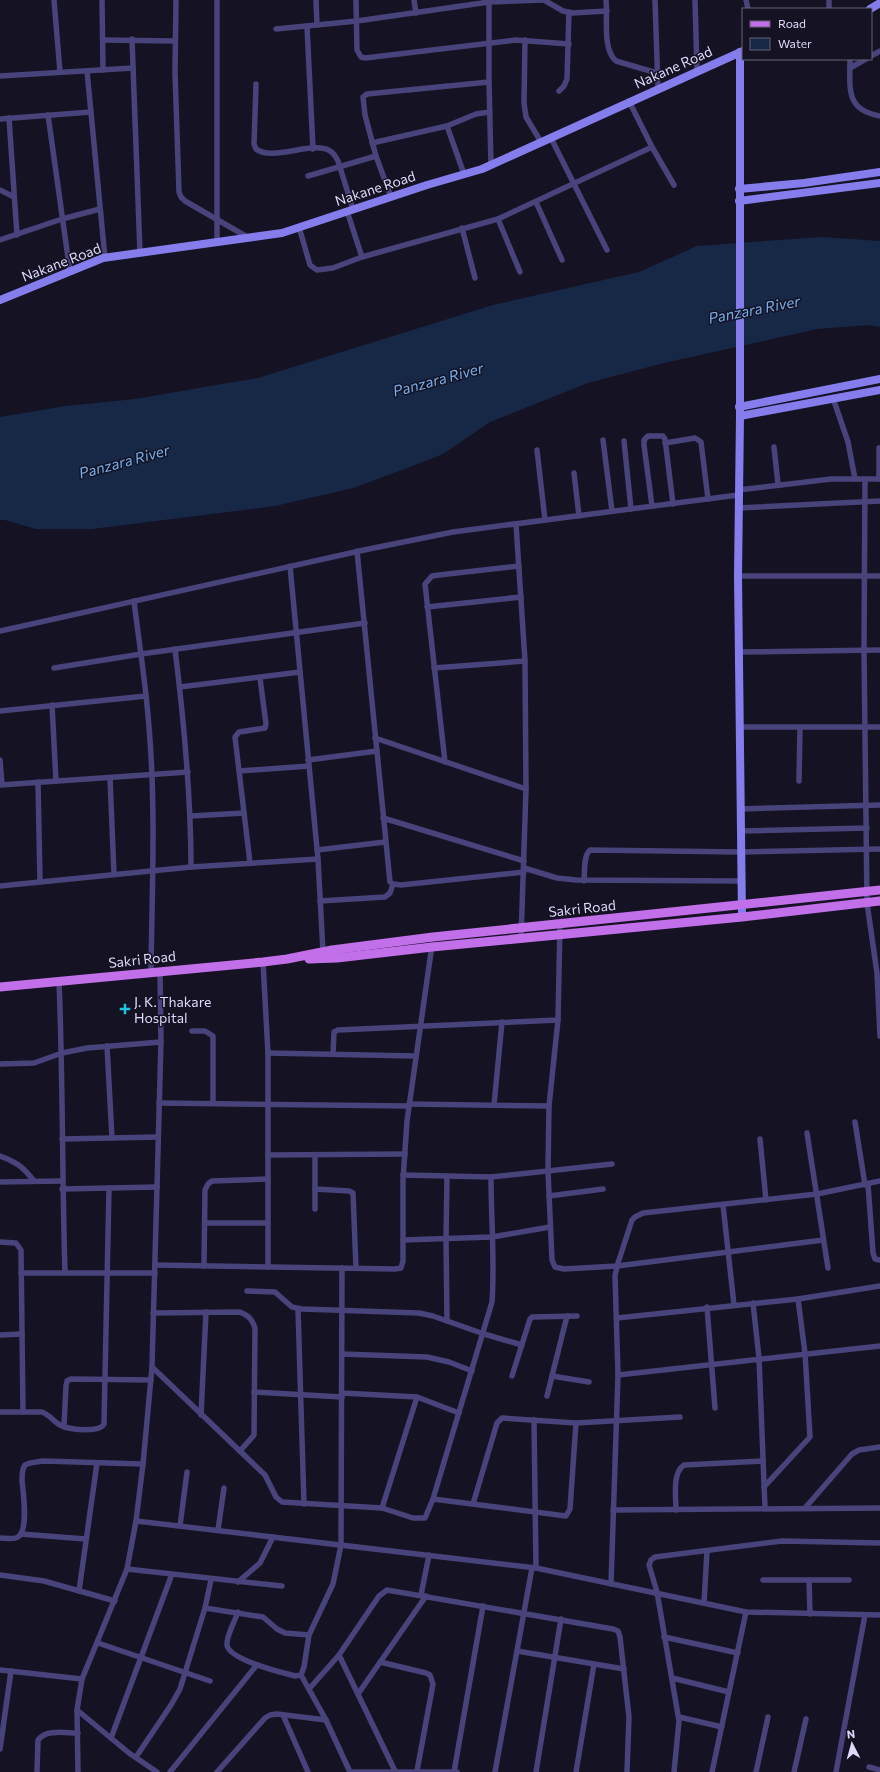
<svg xmlns="http://www.w3.org/2000/svg" width="880" height="1772" viewBox="0 0 880 1772" font-family="Commissioner,sans-serif">
<rect width="100%" height="100%" fill="#151223"/>
<polygon fill="#172846" points="822,237 880,241 880,327 868,325 817,329 664,363 588,383 490,422 443,454 410,467 353,488 275,506 92,529 36,529 5,520 0,520 0,417 66,406 135,399 258,378 493,305 639,272 697,246"/>
<g fill="none" stroke-linecap="round" stroke-linejoin="round">
<g stroke="#48437b" stroke-width="5.5">
<polyline points="54,0 60,72"/>
<polyline points="102,0 103,70"/>
<polyline points="176,0 175,72 179,192 181,197 185,201 249,238"/>
<polyline points="217,0 217,242"/>
<polyline points="316,0 317,25"/>
<polyline points="356,0 357,50 361,57 365,58 516,40 569,44"/>
<polyline points="414,0 416,13"/>
<polyline points="489,0 489,82 491,165"/>
<polyline points="544,0 563,11 572,13 607,11"/>
<path d="M 606,0 C 608,18 602,49 616,61 L 657,73"/>
<polyline points="655,0 658,88"/>
<polyline points="695,0 697,71"/>
<polyline points="746,0 748,9"/>
<polyline points="829,9 829,0"/>
<polyline points="307,26 313,149"/>
<polyline points="276,29 357,21 489,2 543,0"/>
<polyline points="132,39 140,253"/>
<polyline points="103,40 175,41"/>
<polyline points="525,40 524,103 526,117 541,142"/>
<polyline points="871,56 880,51"/>
<path d="M 850,59 C 850,88 845,110 880,116"/>
<polyline points="850,68 866,59"/>
<polyline points="87,71 105,258"/>
<polyline points="0,76 133,68"/>
<path d="M 256,84 L 254,144 L 256,149 C 272,162 314,140 330,151 C 334,153 336,157 338,161 L 353,209"/>
<polyline points="559,91 564,86 567,79 569,12"/>
<polyline points="629,101 652,147 674,185"/>
<polyline points="48,115 70,272"/>
<polyline points="9,118 17,235"/>
<polyline points="0,119 91,112"/>
<polyline points="447,126 464,174"/>
<polyline points="551,138 607,250"/>
<polyline points="372,143 447,126 476,114 490,112"/>
<polyline points="308,176 376,156"/>
<polyline points="0,190 14,197"/>
<polyline points="391,197 376,156 365,115 363,97 367,94 489,82"/>
<polyline points="536,202 562,260"/>
<polyline points="347,211 362,257"/>
<polyline points="498,219 520,272"/>
<polyline points="299,227 310,265 317,270 333,268 362,257 498,219 652,147"/>
<polyline points="462,228 475,278"/>
<polyline points="0,240 62,219 100,209"/>
<polyline points="833,398 848,442 855,479"/>
<polyline points="603,440 612,511"/>
<polyline points="624,441 631,509"/>
<polyline points="665,443 695,438 701,442 708,499"/>
<polyline points="774,447 778,484"/>
<polyline points="879,448 879,479"/>
<polyline points="537,450 545,520"/>
<polyline points="574,473 579,516"/>
<polyline points="865,479 864,650 867,903 877,973 880,1036"/>
<polyline points="738,490 831,479 880,479"/>
<polyline points="652,506 644,445 644,440 648,436 663,436 665,439 673,504"/>
<polyline points="738,508 880,501"/>
<polyline points="516,524 525,661 526,789 521,939"/>
<polyline points="357,551 390,882 393,884 401,885 524,872"/>
<polyline points="290,566 318,859 323,952"/>
<polyline points="738,576 880,576"/>
<path d="M 134,601 C 139,643 146,685 149,727 C 156,808 152,891 151,972"/>
<polyline points="427,607 521,597"/>
<polyline points="0,631 364,550 453,532 738,495"/>
<path d="M 175,649 C 184,722 191,794 191,867"/>
<polyline points="738,652 880,650"/>
<polyline points="54,668 141,654 365,623"/>
<polyline points="434,668 525,661"/>
<polyline points="180,687 300,672"/>
<polyline points="52,705 56,781"/>
<polyline points="0,711 146,696"/>
<polyline points="739,727 880,727"/>
<polyline points="375,738 526,789"/>
<polyline points="0,760 2,784"/>
<polyline points="308,760 377,751"/>
<polyline points="445,762 425,584 432,576 439,575 519,566"/>
<polyline points="239,771 309,766"/>
<polyline points="110,778 114,874"/>
<polyline points="799,781 800,727"/>
<polyline points="38,782 40,882"/>
<polyline points="0,785 188,772"/>
<polyline points="740,809 880,805"/>
<polyline points="191,816 244,813"/>
<polyline points="383,818 524,861"/>
<polyline points="740,831 867,828"/>
<polyline points="317,850 385,842"/>
<polyline points="250,863 235,737 239,732 265,728 266,724 260,678"/>
<polyline points="524,868 557,878 576,880 740,881"/>
<path d="M 584,881 C 585,872 583,856 590,850 L 740,852 L 880,849"/>
<polyline points="0,886 191,867 318,859"/>
<polyline points="320,901 385,897 390,893 393,884"/>
<polyline points="560,924 558,1020 549,1106 548,1171 552,1260 555,1267 564,1269 617,1266 823,1240"/>
<polyline points="263,962 268,1053 268,1267"/>
<path d="M 59,981 C 63,1078 62,1176 65,1273"/>
<polyline points="192,1031 205,1031 213,1036 213,1103"/>
<polyline points="107,1046 112,1138"/>
<polyline points="268,1053 415,1056"/>
<polyline points="333,1054 334,1032 338,1030 558,1020"/>
<polyline points="0,1064 34,1063 62,1053 87,1048 161,1042"/>
<polyline points="159,1103 409,1106"/>
<polyline points="409,1104 549,1106"/>
<polyline points="494,1105 502,1022"/>
<polyline points="855,1122 865,1185"/>
<polyline points="807,1133 828,1268"/>
<polyline points="62,1139 158,1137"/>
<polyline points="760,1139 766,1200"/>
<polyline points="268,1155 405,1154"/>
<path d="M 0,1156 C 17,1162 23,1167 34,1181"/>
<polyline points="403,1175 491,1177 612,1164"/>
<polyline points="447,1177 446,1239 447,1321"/>
<polyline points="0,1182 62,1181"/>
<polyline points="868,1184 873,1253 875,1259 880,1260"/>
<polyline points="62,1189 157,1187"/>
<polyline points="315,1189 349,1191 353,1193 356,1268"/>
<polyline points="549,1196 603,1189"/>
<polyline points="723,1205 734,1305"/>
<polyline points="315,1209 315,1155"/>
<polyline points="205,1223 268,1223"/>
<polyline points="403,1240 492,1237 550,1227"/>
<polyline points="0,1242 16,1243 21,1250 23,1412"/>
<polyline points="155,1265 395,1269 401,1268 403,1261 403,1180 407,1121 432,945"/>
<polyline points="204,1266 205,1190 208,1184 212,1181 268,1179"/>
<polyline points="21,1273 155,1273"/>
<polyline points="247,1291 275,1292 292,1307 302,1309 419,1313 433,1316 484,1334 522,1345"/>
<polyline points="753,1303 759,1358 765,1508"/>
<polyline points="707,1307 715,1408"/>
<polyline points="298,1309 304,1504"/>
<path d="M 153,1313 L 240,1312 C 249,1316 252,1319 255,1328 L 254,1435 L 240,1451"/>
<polyline points="617,1318 798,1299 880,1286"/>
<polyline points="0,1335 22,1334"/>
<polyline points="342,1354 427,1357 449,1362 472,1371"/>
<path d="M 152,1367 L 265,1475 L 276,1497 L 282,1502 L 382,1508 L 413,1518 L 425,1518 L 433,1499 L 492,1302 C 495,1261 491,1219 491,1177"/>
<polyline points="618,1375 880,1346"/>
<polyline points="512,1376 530,1319 532,1317 577,1316"/>
<polyline points="552,1376 589,1382"/>
<polyline points="254,1392 342,1397"/>
<polyline points="342,1393 417,1397 459,1413"/>
<polyline points="547,1396 567,1316"/>
<path d="M 0,1412 L 42,1412 C 50,1415 53,1421 60,1425 C 69,1430 99,1433 104,1424 L 109,1188"/>
<polyline points="201,1415 206,1312"/>
<polyline points="534,1420 536,1568"/>
<polyline points="64,1426 66,1386 67,1381 71,1379 151,1380"/>
<polyline points="764,1487 810,1437 805,1353 798,1299"/>
<polyline points="433,1499 566,1516 570,1509 576,1423"/>
<polyline points="473,1504 497,1423 502,1418 576,1423 680,1417"/>
<polyline points="382,1508 417,1397"/>
<polyline points="805,1508 852,1454 859,1450 880,1447"/>
<polyline points="613,1510 880,1508"/>
<path d="M 676,1510 C 676,1497 672,1473 684,1465 L 763,1461"/>
<polyline points="136,1521 536,1568 746,1612 880,1615"/>
<polyline points="180,1526 187,1472"/>
<polyline points="218,1530 224,1488"/>
<polyline points="21,1534 86,1539"/>
<path d="M 0,1538 C 6,1538 13,1540 18,1537 C 29,1530 23,1492 22,1480 C 22,1476 22,1469 25,1465 C 30,1462 38,1462 43,1461 L 143,1464"/>
<polyline points="127,1569 282,1586"/>
<polyline points="0,1575 44,1581 115,1601"/>
<polyline points="763,1580 849,1580"/>
<polyline points="809,1580 810,1614"/>
<polyline points="238,1582 260,1563 273,1537"/>
<polyline points="611,1584 618,1375 615,1276 617,1266 632,1220 635,1217 643,1213 817,1194 880,1181"/>
<polyline points="79,1591 97,1463"/>
<polyline points="421,1595 429,1555"/>
<polyline points="704,1603 707,1551"/>
<polyline points="205,1608 263,1617 277,1629 285,1633 309,1635"/>
<path d="M 238,1612 C 235,1621 226,1636 227,1645 C 229,1660 281,1672 295,1676 L 301,1675 L 304,1667 L 309,1635 L 333,1584 L 341,1545 L 342,1268"/>
<polyline points="664,1637 738,1653"/>
<polyline points="98,1643 210,1681"/>
<polyline points="517,1651 624,1669"/>
<polyline points="339,1655 395,1771"/>
<polyline points="380,1662 426,1673 430,1675 433,1684 417,1771"/>
<polyline points="0,1670 82,1679"/>
<polyline points="301,1675 326,1720 350,1772"/>
<polyline points="672,1678 729,1692"/>
<polyline points="309,1689 339,1655 379,1596 387,1590 613,1629 618,1631 620,1637 629,1717 627,1772"/>
<polyline points="358,1694 426,1596"/>
<polyline points="77,1710 129,1753 157,1772"/>
<polyline points="283,1715 308,1772"/>
<polyline points="679,1717 722,1727"/>
<polyline points="111,1738 172,1574"/>
<polyline points="0,1749 11,1671"/>
<polyline points="136,1757 171,1705 180,1689 205,1608 211,1580"/>
<polyline points="869,1767 880,1770"/>
<path d="M 37,1772 L 38,1740 C 46,1729 65,1733 78,1733"/>
<polyline points="78,1772 77,1710 82,1679 127,1569 136,1521 143,1464 152,1367 161,1042 160,971"/>
<polyline points="170,1772 256,1666"/>
<polyline points="217,1772 265,1718 270,1715 277,1714 326,1720"/>
<polyline points="350,1772 457,1772"/>
<polyline points="454,1772 483,1606"/>
<polyline points="495,1772 532,1568"/>
<polyline points="536,1772 561,1619"/>
<polyline points="576,1772 594,1664"/>
<polyline points="674,1772 679,1721 657,1592 649,1565 651,1560 655,1557 782,1541 880,1543"/>
<polyline points="712,1772 746,1612"/>
<polyline points="756,1772 768,1717"/>
<polyline points="794,1772 806,1719"/>
<polyline points="836,1772 865,1615"/>
</g>
<g stroke="#857dec" stroke-width="8">
<polyline points="870,9 880,3"/>
<polyline points="740,52 740,416 738,576 742,917"/>
<polyline points="739,189 804,183 880,172"/>
<polyline points="739,201 880,183"/>
<polyline points="0,300 103,258 282,233 427,185 482,169 743,51"/>
<polyline points="739,407 880,379"/>
<polyline points="740,416 880,390"/>
</g>
<g stroke="#c26fea" stroke-width="9">
<polyline points="309,959 337,958 432,947 742,917 880,901"/>
<polyline points="0,987 263,962 287,959 332,950 433,937 880,890"/>
</g>
</g>
<path fill="#20c3df" stroke="#151223" stroke-width="1.5" d="M123 1003h4v4h4v4h-4v4h-4v-4h-4v-4h4z"/>
<g text-anchor="middle" dominant-baseline="central" stroke-width="3" stroke-linejoin="round" paint-order="stroke">
<g font-size="14" fill="#ded9fa" stroke="#151223">
<text transform="translate(673 67) rotate(-24)">Nakane Road</text>
<text transform="translate(375 188) rotate(-18)">Nakane Road</text>
<text transform="translate(61 262) rotate(-21)">Nakane Road</text>
<text transform="translate(582 908) rotate(-6)">Sakri Road</text>
<text transform="translate(142 959) rotate(-6)">Sakri Road</text>
</g>
<g font-size="14" fill="#ded9fa" stroke="#151223" text-anchor="start">
<text x="134" y="1001">J. K. Thakare<tspan x="134" dy="16">Hospital</tspan></text>
</g>
<g font-size="15" font-style="italic" fill="#75afeb" stroke="#151223">
<text transform="translate(754 309) rotate(-11)">Panzara River</text>
<text transform="translate(438 379) rotate(-15)">Panzara River</text>
<text transform="translate(124 461) rotate(-15)">Panzara River</text>
</g>
</g>
<rect x="742" y="8" width="130" height="52" fill="#151223" stroke="#656279"/>
<rect x="750" y="21" width="20" height="6" fill="#c26fea" stroke="#656279"/>
<text x="778" y="28" font-size="12" fill="#ded9fa">Road</text>
<rect x="750" y="38" width="20" height="12" fill="#172846" stroke="#656279"/>
<text x="778" y="48" font-size="12" fill="#ded9fa">Water</text>
<g transform="translate(852 1744) rotate(354)" stroke="#151223" stroke-width="3" paint-order="stroke">
<path d="M0-3L7 15L0 10L-7 15Z" fill="#ded9fa"/>
<text y="-6" font-size="11" font-weight="bold" text-anchor="middle" fill="#ded9fa">N</text>
</g>
</svg>
